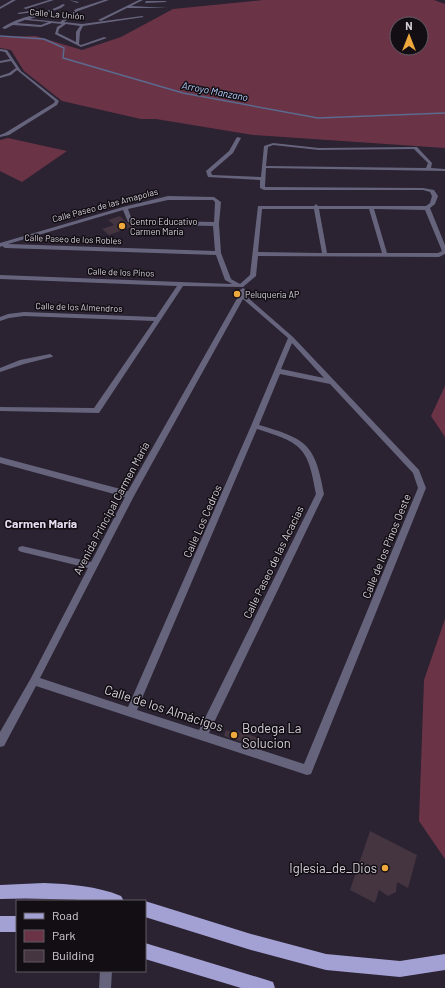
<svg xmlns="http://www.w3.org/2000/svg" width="445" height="988" viewBox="0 0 445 988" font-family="Barlow,sans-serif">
<rect width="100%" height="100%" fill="#2b2232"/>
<g fill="#6b3446" fill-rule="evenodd">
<path d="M 263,0 L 434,0 L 445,4 L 445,148 L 253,135 L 156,119 L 141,119 L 62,101 L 24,71 L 11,50 L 0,48 L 0,37 L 36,36 L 82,50 L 121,37 L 173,9 ZM 397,24 L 421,24 L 421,48 L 397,48 Z"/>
<polygon points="8,138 67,151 22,182 0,171 0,140"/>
<polygon points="445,386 445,437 431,416"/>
<polygon points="445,619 445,859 419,821 424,680"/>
</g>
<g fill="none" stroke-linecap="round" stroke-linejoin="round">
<polyline stroke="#5b6a8e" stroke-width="1.5" points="0,36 44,39 64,48 63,58 183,93 318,118 445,113"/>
</g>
<g fill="#453541">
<polygon points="120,216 127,223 134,226 109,235 102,229 114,225 108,220"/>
<polygon points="226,730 234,733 235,730 261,739 258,747 224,736"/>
<polygon points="370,831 417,855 408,888 397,882 396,892 388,896 379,890 375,903 350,890"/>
</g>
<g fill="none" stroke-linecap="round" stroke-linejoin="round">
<g fill="#65647c" fill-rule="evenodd">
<polygon points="12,0 16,0 0,9 0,7"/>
<polygon points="49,0 54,0 26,9 23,8"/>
<polygon points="69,0 79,2 77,3"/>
<path d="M 104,0 L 109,0 L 78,11 L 64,22 L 82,24 L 142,16 L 144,17 L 83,26 L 80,32 L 79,44 L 81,45 L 104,37 L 107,38 L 81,47 L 55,34 L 57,27 L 62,24 L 52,23 L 41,27 L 13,25 L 5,29 L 2,28 C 20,15 44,15 63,4 L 65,5 L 61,8 L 30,19 L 60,22 L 76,9 ZM 25,20 L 48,22 L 41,25 L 17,23 ZM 66,24 L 80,26 L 76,32 L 76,42 L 58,33 L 59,29 Z"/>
<polygon points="139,0 143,0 131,6 168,8 127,8 101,21 98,20"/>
<polygon points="146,1 165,1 167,2 145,3"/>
<polygon points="36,10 35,12 19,14 17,13"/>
<polygon points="0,49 7,50 21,71 59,101 57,105 9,135 0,137 0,135 5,133 54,103 55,101 17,70 11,75 0,78 0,76 9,73 16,68 11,61 0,63 0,61 10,59 5,52 0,51"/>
<path d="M 237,137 L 241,138 L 233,153 L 211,172 L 212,175 L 261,177 L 264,146 L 273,143 L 319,148 L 417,147 L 432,163 L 431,168 L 445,169 L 445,171 L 266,168 L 265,187 L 423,188 L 434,190 L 438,196 L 435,204 L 430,208 L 445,245 L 445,254 L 439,257 L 258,256 L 256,276 L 243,287 L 183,286 L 99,413 L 0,411 L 0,407 L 94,408 L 154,321 L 24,316 L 9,318 L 0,321 L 0,317 L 8,314 L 24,312 L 156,317 L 177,286 L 0,279 L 0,275 L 232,284 L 225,280 L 216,255 L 5,248 L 2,246 L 0,247 L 0,243 L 123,207 L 168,196 L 214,197 L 221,202 L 219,224 L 221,253 L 231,279 L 240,284 L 250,275 L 258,206 L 314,206 L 316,204 L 318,206 L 426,206 L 430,203 L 432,196 L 430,192 L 423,190 L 264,190 L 260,188 L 260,180 L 208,177 L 206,171 L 229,151 ZM 273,145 L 319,150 L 414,149 L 428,163 L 426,168 L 266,166 L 268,147 ZM 168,200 L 213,200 L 215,202 L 214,222 L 132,220 L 128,209 ZM 262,209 L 314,209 L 322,253 L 258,252 ZM 319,209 L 369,209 L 382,253 L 327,253 ZM 374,209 L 425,210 L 442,251 L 438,253 L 387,253 ZM 123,210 L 128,222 L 133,224 L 213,226 L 215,251 L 8,244 Z"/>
<path d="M 243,288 L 246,290 L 245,295 L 293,337 L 419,470 L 426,488 L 311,774 L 307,775 L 36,686 L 4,746 L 0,747 L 0,732 L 31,678 L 88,568 L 22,552 L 19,551 L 18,549 L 19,547 L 22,546 L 91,562 L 125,497 L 0,463 L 0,457 L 128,491 L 239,295 L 240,290 ZM 243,299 L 288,338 L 251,426 L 128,707 L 40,678 L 134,496 ZM 292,343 L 324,378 L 281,369 ZM 280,374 L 330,384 L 413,473 L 418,488 L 304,764 L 209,733 L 324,494 C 315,444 307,439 259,425 ZM 257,429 C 302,443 308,447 316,494 L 199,730 L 137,710 Z"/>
<polygon points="50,354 53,356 52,357 24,364 0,372 0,368 20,360"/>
<polygon points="100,971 112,971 111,988 99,988"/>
</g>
<g fill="#a3a1d3" fill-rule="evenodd">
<path d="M 44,883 C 70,884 97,886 121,896 L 124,901 C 82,901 41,897 0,899 L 0,885 Z"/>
<polygon points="145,901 251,934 326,954 400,961 445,954 445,970 400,977 326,970 251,950 145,917"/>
<rect x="0" y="916" width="17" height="16"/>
<polygon points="145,943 267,980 273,982 275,988 241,988 145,959"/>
</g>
</g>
<g fill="#eea83c" stroke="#120e14" stroke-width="1.5">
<circle cx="122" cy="226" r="4"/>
<circle cx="237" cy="294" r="4"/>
<circle cx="234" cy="735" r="4"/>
<circle cx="385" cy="868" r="4"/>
</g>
<g text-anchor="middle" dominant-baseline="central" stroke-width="3" stroke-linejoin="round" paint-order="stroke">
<g font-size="9" fill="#d5cfd9" stroke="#120e14">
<text transform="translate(57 14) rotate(5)">Calle La Unión</text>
<text transform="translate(105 205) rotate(-15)">Calle Paseo de las Amapolas</text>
<text transform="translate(73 239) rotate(2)">Calle Paseo de los Robles</text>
<text transform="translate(121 272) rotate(2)">Calle de los Pinos</text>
<text transform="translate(79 307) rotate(2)">Calle de los Almendros</text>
</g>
<g font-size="9" fill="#d5cfd9" stroke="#120e14" text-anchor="start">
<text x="130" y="221">Centro Educativo<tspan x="130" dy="10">Carmen Maria</tspan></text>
<text x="245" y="294">Peluqueria AP</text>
</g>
<g font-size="10" font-style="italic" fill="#b8d1ff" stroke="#120e14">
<text transform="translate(215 91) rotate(11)">Arroyo Manzano</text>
</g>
<g font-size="11" fill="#d5cfd9" stroke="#120e14">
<text transform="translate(111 508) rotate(-62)">Avenida Principal Carmen María</text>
<text transform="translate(202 521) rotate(-66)">Calle Los Cedros</text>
<text transform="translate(386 546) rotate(-68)">Calle de los Pinos Oeste</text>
<text transform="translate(273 562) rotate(-64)">Calle Paseo de las Acacias</text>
</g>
<g font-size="12" font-weight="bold" fill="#e8ddf1" stroke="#120e14">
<text x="41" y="523">Carmen María</text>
</g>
<g font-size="13" fill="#d5cfd9" stroke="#120e14">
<text transform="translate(164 708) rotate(18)">Calle de los Almácigos</text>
</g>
<g font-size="13" fill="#d5cfd9" stroke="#120e14" text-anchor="start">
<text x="242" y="728">Bodega La<tspan x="242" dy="15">Solucion</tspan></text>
<text x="377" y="868" text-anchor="end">Iglesia_de_Dios</text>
</g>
</g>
<rect x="16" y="900" width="130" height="72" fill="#120e14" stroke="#605b63"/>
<rect x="24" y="913" width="20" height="6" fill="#a3a1d3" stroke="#605b63"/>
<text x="52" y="920" font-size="12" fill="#d5cfd9">Road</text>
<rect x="24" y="930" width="20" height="12" fill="#6b3446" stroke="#605b63"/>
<text x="52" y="940" font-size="12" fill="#d5cfd9">Park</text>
<rect x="24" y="950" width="20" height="12" fill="#453541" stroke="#605b63"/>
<text x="52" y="960" font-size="12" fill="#d5cfd9">Building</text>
<g transform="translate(409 36)"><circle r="19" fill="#120e14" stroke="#605b63"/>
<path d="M0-3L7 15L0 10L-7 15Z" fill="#eea83c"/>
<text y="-6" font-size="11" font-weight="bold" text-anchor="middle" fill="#d5cfd9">N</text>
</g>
</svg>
